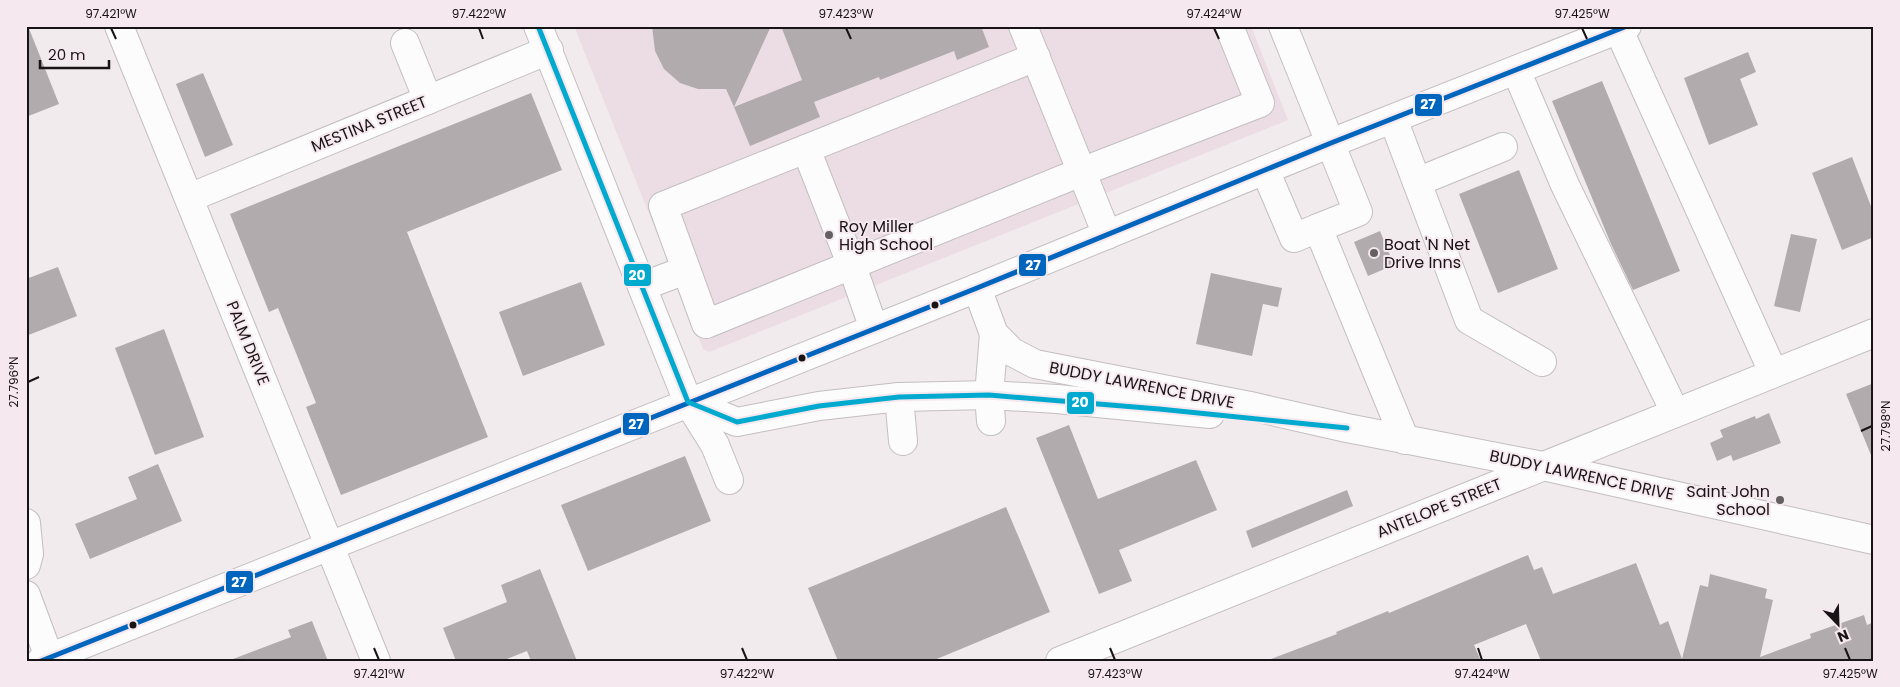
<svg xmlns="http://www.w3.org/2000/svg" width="1900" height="687" viewBox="0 0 1900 687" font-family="Poppins,sans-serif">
<rect width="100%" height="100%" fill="#f2ebee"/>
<polygon fill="#ebdde3" points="574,26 1251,26 1288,120 709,352 703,349"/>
<g fill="#b1abae">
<polygon points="26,26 28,26 59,104 26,117"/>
<polygon points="652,26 771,26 734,107 726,89 698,89 680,83 664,69 655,51"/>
<polygon points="781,26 981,26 989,47 957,60 954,51 880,80 879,77 814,102 820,117 750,146 734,107 802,80"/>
<polygon points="1748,52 1756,72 1740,79 1758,125 1709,145 1684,78"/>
<polygon points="203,73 233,145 205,157 176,84"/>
<polygon points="1602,81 1680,271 1633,290 1611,244 1552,101"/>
<polygon points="531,93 562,170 407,232 488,437 341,495 306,407 316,403 278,308 269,312 230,214"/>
<polygon points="1852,157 1874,214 1874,237 1842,250 1812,173"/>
<polygon points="1519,170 1558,269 1498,293 1459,194"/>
<polygon points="1380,231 1394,265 1368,276 1354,242"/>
<polygon points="1791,234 1817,239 1800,312 1774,306"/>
<polygon points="58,267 77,316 26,336 26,279"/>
<polygon points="1211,273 1282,288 1278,307 1263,304 1252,356 1196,344"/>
<polygon points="581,282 605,345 523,376 499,312"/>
<polygon points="164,329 204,437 155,455 115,348"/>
<polygon points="1874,383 1874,460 1873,460 1846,394"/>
<polygon points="1769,413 1781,443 1733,461 1731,455 1717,461 1710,443 1723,437 1720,430 1755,416 1756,419"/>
<polygon points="1069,425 1098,499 1196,460 1217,510 1119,550 1132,581 1099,594 1036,438"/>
<polygon points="685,456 711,521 588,571 561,505"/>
<polygon points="158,464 182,521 90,559 75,524 137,499 128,477"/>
<polygon points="1347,490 1353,506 1252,548 1246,531"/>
<polygon points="1006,507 1050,612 932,661 838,661 808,588"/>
<polygon points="1528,555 1534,570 1542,567 1553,594 1636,563 1660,625 1668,621 1682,659 1700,585 1708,587 1710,574 1767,589 1765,598 1773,600 1760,657 1811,638 1810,634 1864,615 1867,625 1874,622 1874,661 1541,661 1526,624 1474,645 1481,661 1271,661 1271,659 1337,634 1336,632 1388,611 1389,613"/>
<polygon points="540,569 577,661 531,661 527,651 502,661 456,661 443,628 507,602 501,585"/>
<polygon points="312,621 328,661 233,661 233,659 291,637 288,630"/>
</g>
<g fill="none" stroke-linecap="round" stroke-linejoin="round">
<defs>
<g id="minor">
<polyline points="119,26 376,661"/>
<polyline points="538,26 688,402 715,445 729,480"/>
<polyline points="1023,26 1107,235"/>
<polyline points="1283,26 1358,212 1318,228"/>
<polyline points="1617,26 1773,372"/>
<polyline points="405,43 428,100"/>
<polyline points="1036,57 663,206 706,324 1081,172 1260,103 1229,26"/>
<polyline points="1516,70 1565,185 1675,412"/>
<polyline points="1393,119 1469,320 1542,362"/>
<polyline points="806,149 852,266 874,329"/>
<polyline points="1265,170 1294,238 1318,228 1405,440"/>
<polyline points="1417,182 1503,147"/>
<polyline points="189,198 549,50"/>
<polyline points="643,286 686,270"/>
<polyline points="977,288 994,334 1012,352 1035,364 1250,406 1347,428 1543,466 1874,540"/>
<polyline points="899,397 903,441"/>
<polyline points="688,402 737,422 819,406 899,397 989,395 1057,399 1210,414"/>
<polyline points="991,421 989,395 994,334"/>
<polyline points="26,523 29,554 26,565"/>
<polyline points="26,595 49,657"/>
<polyline points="1060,661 1874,333"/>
</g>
<polyline id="major" points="41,661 977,288 1331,143 1627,26"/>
</defs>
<use href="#minor" stroke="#c3bec0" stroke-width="30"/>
<use href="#major" stroke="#c3bec0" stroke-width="30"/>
<use href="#minor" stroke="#fdfcfc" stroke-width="28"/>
<use href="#major" stroke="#fdfcfc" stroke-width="28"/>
<defs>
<polyline id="bus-1" points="41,661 977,288 1331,143 1627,26"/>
<polyline id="bus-2" points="538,26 688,402 737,422 819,406 899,397 989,395 1159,409 1347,428"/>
</defs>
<use href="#bus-1" stroke="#f5e8ee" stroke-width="9"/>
<use href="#bus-2" stroke="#f5e8ee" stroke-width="9"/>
<use href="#bus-1" stroke="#0065bd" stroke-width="5"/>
<use href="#bus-2" stroke="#00a9ce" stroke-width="5"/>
</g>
<path fill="none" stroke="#181315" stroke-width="2" d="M 111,28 L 116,39M 479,28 L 483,39M 846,28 L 851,39M 1214,28 L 1219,39M 1582,28 L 1587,39M 28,382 L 39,377M 1861,431 L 1872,426M 374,648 L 379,660M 742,648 L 747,660M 1110,648 L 1115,660M 1478,648 L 1482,660M 1845,648 L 1850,660"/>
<g fill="#645f61" stroke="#f5e8ee" stroke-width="2">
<circle cx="829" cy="235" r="5"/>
<circle cx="1374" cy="253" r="5"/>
<circle cx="1780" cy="500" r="5"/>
</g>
<g fill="#181315" stroke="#f5e8ee" stroke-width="2">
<circle cx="935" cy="305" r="4.5"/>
<circle cx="802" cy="358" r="4.5"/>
<circle cx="133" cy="625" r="4.5"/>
</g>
<g text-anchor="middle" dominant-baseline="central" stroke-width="4" stroke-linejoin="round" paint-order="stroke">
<g font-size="16" fill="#181315" stroke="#f5e8ee">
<text transform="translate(369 124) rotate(-22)">MESTINA STREET</text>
<text transform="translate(248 343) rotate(68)">PALM DRIVE</text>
<text transform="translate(1142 385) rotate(11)">BUDDY LAWRENCE DRIVE</text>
<text transform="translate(1582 475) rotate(12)">BUDDY LAWRENCE DRIVE</text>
<text transform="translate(1439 508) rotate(-22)">ANTELOPE STREET</text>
</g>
<g font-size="16" fill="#181315" stroke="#f5e8ee" text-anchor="start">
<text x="839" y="226">Roy Miller<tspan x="839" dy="18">High School</tspan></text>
<text x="1384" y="244">Boat 'N Net<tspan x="1384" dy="18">Drive Inns</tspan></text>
<text x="1770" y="491" text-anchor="end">Saint John<tspan x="1770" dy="18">School</tspan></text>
</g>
</g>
<g stroke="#f5e8ee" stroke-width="2">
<rect x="1414" y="93" width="29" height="24" rx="5" fill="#0065bd"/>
<rect x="1018" y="253" width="29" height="24" rx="5" fill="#0065bd"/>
<rect x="623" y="263" width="29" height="24" rx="5" fill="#00a9ce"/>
<rect x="1066" y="391" width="29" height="24" rx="5" fill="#00a9ce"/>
<rect x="622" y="412" width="28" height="24" rx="5" fill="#0065bd"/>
<rect x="225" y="570" width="29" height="24" rx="5" fill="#0065bd"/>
</g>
<g font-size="14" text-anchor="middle" font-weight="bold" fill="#fff">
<text x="1428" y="109">27</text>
<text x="1033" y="270">27</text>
<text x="637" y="280">20</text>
<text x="1080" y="407">20</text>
<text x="636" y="429">27</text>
<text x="239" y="587">27</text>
</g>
<rect width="1900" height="687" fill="none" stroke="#f5e8ee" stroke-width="55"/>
<g transform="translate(1838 624) rotate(157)" stroke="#f5e8ee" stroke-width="4" paint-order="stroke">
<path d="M0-4L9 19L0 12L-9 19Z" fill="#181315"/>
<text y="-8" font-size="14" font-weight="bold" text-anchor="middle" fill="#181315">N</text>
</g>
<path d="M40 60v8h69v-8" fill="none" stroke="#181315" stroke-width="2.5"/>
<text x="48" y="60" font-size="15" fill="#181315" stroke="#f5e8ee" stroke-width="4" paint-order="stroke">20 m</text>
<rect x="28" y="28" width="1844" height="632" fill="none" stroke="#181315" stroke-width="2"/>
<g font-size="12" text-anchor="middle" fill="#181315">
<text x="111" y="18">97.421°W</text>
<text x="479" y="18">97.422°W</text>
<text x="846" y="18">97.423°W</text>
<text x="1214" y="18">97.424°W</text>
<text x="1582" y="18">97.425°W</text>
<text transform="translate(14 382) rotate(-90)" y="4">27.796°N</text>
<text transform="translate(1886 426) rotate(-90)" y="4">27.798°N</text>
<text x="379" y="678">97.421°W</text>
<text x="747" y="678">97.422°W</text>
<text x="1115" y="678">97.423°W</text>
<text x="1482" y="678">97.424°W</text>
<text x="1850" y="678">97.425°W</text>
</g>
</svg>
